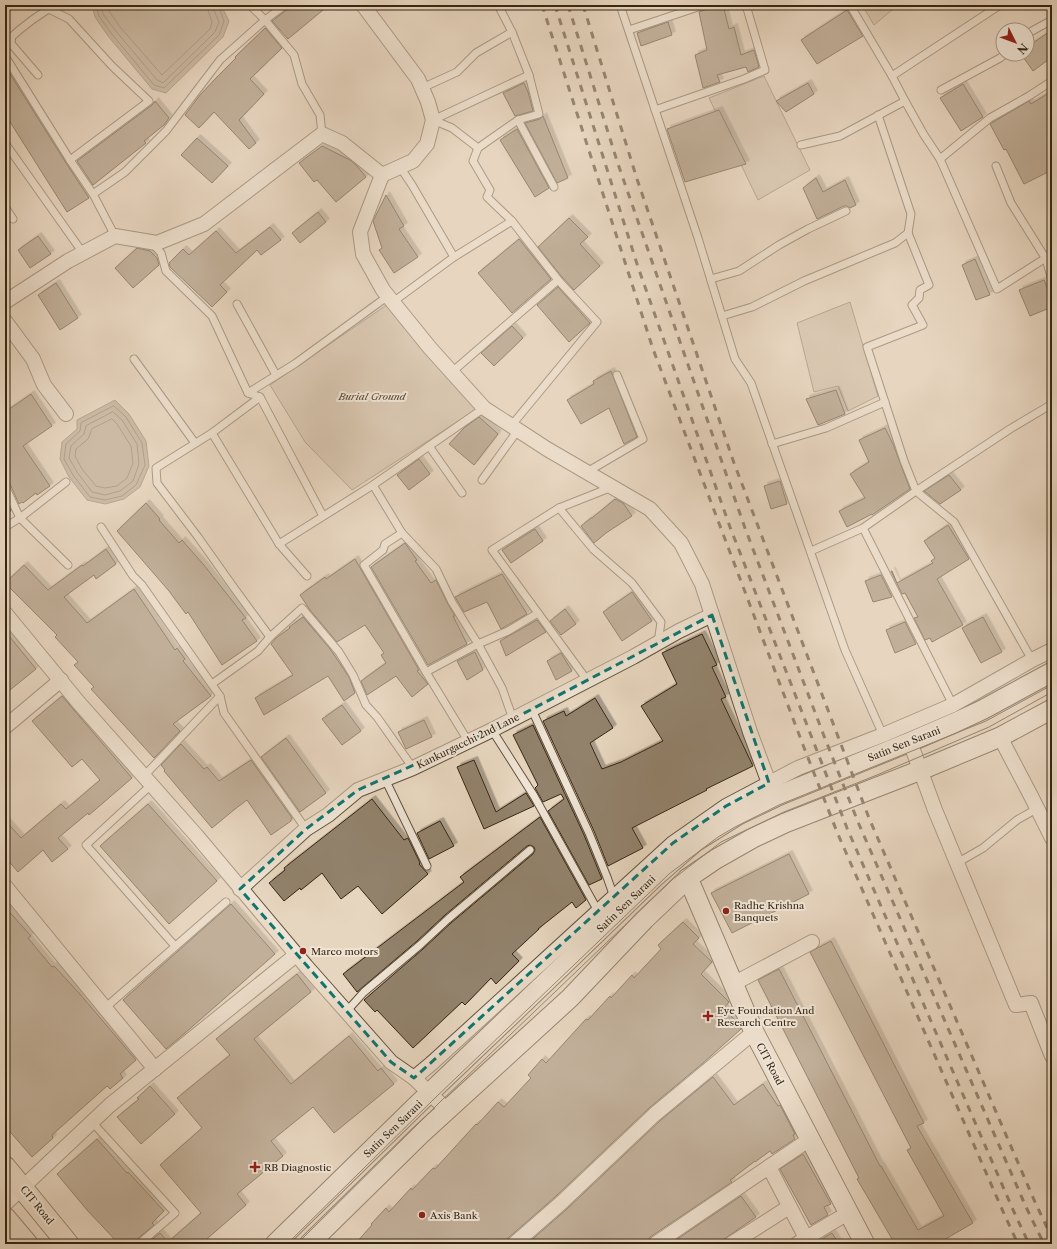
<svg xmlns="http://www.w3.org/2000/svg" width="1057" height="1249" viewBox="0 0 1057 1249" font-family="'Libre Caslon Text',serif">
<defs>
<filter id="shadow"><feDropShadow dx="3.5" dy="-3.5" stdDeviation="0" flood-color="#0004"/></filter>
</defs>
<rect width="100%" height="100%" fill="#e7d6bf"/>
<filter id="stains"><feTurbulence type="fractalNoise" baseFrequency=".005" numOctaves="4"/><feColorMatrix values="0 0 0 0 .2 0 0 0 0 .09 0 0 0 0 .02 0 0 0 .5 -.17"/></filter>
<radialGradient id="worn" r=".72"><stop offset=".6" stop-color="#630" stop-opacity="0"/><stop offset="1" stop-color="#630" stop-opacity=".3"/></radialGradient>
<g fill="#c9b8a2" stroke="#806f5a">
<polygon points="862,5 898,5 874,25"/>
<polygon points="764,76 810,170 758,200 709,98"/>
<polygon points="850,302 878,396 848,411 838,386 814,392 797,323"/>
<polygon points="388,304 477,409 352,490 305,442 270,385"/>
</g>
<g fill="#ab9a84" stroke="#7c6c56">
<polygon points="92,5 221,5 229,21 223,37 166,93 152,89 108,36 95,17"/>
<polygon points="115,400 129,414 146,441 149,466 140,487 124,499 105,504 87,500 69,477 60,459 62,442 77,429 77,420"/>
</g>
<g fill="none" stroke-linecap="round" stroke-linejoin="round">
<g stroke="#70604b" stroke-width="1">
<polyline points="96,5 99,16 111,33 154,85 164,88 219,35 224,21 218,5"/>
<polyline points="101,5 103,14 115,30 157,80 163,83 215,32 219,22 214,10 213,5"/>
<polyline points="107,5 109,11 120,27 162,75 210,29 212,22 208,10 207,5"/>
<polygon points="114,406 126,417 142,443 145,465 136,485 122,496 105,500 90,497 73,475 64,459 66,444 80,431 81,423"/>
<polygon points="113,412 122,420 137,444 139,464 133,481 120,491 105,495 92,492 77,472 69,458 71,446 84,434 86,426"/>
<polygon points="112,419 117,424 131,446 133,463 127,478 117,486 105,488 96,486 82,469 75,456 76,449 88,439 92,429"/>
</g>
</g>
<g fill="#92826c" stroke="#362612" filter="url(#shadow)">
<polygon points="291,5 329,5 288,39 272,21 288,9"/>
<polygon points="719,5 723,5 729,29 734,27 741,55 754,50 759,67 748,72 746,67 717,75 720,82 703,88 695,55 707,50 699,12"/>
<polygon points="847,10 863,36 817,64 801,40"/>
<polygon points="668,22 672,35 641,46 637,33"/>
<polygon points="265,28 282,48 250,79 264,94 239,120 256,143 249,149 214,112 199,128 185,115 200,95 216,78 236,58 235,57"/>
<polygon points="1052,30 1052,57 1033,71 1021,54 1027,54 1027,47"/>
<polygon points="5,66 66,163 89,198 67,212 5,114"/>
<polygon points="524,83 528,92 533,111 515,116 503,93"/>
<polygon points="808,83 814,94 786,112 776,101"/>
<polygon points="963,84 983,117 961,131 940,98"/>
<polygon points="1052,91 1052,170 1024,184 1006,149 1004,150 990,124 1029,101 1031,104"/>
<polygon points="155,101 169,118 164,125 144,141 146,143 93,185 77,161 152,105"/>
<polygon points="719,110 746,164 685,182 667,129"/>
<polygon points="543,116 568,178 557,183 525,123 540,119"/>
<polygon points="517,129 549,188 535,197 500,140"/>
<polygon points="197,138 228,166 212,183 181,155"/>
<polygon points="322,146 350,160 356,165 366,177 336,202 317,180 314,182 299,163"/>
<polygon points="816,178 823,192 845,180 856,205 850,208 847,206 844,206 817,219 803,188"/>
<polygon points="386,195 404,226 399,229 418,257 394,273 379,250 382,248 373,221"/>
<polygon points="318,212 326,222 300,243 292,233"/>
<polygon points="569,218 588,237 580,244 600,266 574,290 562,277 538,247"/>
<polygon points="270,227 281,240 261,255 257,250 220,285 227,292 212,307 170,267 169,263 183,249 189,255 216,231 236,253"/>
<polygon points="38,236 51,254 30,268 18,250"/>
<polygon points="519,239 551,279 512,313 478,273"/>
<polygon points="137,248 150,251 157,258 159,265 133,288 115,268"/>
<polygon points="975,259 990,295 976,300 962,265"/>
<polygon points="1044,280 1052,300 1052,307 1030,316 1019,290"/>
<polygon points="56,283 78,318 60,330 38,295"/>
<polygon points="558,287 590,323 569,342 537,305"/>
<polygon points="512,326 523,338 494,366 481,353"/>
<polygon points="611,371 637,437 624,444 609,408 581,424 567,400 594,384 593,381"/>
<polygon points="836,390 845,414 818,425 806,399"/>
<polygon points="31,394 52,426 23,446 50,486 37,495 36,493 23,503 22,502 19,504 10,484 5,481 5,412"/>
<polygon points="479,417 498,434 474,465 449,444 464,428"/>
<polygon points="885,428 893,444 910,489 872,515 872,514 847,527 839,511 865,498 850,474 869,462 859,440"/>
<polygon points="419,459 430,474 409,490 397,475"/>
<polygon points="949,475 961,490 940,504 924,491"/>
<polygon points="780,481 787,504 771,509 764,486"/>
<polygon points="5,498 11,511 5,516"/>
<polygon points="615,499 623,503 632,516 606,533 594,543 581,526 591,518 592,518"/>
<polygon points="146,503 160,519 159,520 179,543 182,540 203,564 246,618 242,620 257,641 222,665 188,612 186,614 169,591 117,531"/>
<polygon points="948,525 969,559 937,579 963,625 932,642 930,638 925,640 914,618 918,617 905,593 902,594 891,571 892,571 897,583 933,563 931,561 935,558 924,541"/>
<polygon points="535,529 543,541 511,563 502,550"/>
<polygon points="405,543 417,560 415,561 431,583 436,580 448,604 455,616 453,616 467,644 428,665 371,567"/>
<polygon points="106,549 116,564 96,579 94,575 64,597 87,623 134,589 175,650 177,648 185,659 183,661 211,696 173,724 180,731 154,758 91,689 94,687 74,665 78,662 55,637 57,635 5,583 24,565 48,590 82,565 83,566"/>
<polygon points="355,559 419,670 417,671 428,684 412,697 396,676 367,695 361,681 386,663 381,655 384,653 365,625 337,642 310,610 300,595 325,577 326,579"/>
<polygon points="502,574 527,614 501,629 487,602 464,612 455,597"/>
<polygon points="881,575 892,597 873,602 865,581"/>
<polygon points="632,592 652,621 622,641 603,612"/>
<polygon points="565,609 576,624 561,635 550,621"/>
<polygon points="303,617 330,649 349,677 355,693 344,701 328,676 264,715 255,698 293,675 271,644 276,638 290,628 289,627"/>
<polygon points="983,617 1002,652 981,663 962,628"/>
<polygon points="537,620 546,632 506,656 500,641"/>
<polygon points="905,622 916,644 895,653 886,630"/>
<polygon points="5,631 36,669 5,694"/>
<polygon points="702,634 717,665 712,667 726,697 721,699 753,766 706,789 707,790 632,828 643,848 608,866 594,831 543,721 564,711 566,716 595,698 613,728 590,743 602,769 621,762 663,741 641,706 677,684 662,653"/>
<polygon points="475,652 483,670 467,680 457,661"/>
<polygon points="561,653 572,671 556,680 547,661"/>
<polygon points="62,696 132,778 89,815 88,813 58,838 68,849 52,862 43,850 18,872 5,857 5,820 21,838 61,804 66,809 100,780 82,759 72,767 32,721"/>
<polygon points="342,705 361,731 342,745 322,719"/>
<polygon points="424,720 432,737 406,749 398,732"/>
<polygon points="533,725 584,835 602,879 589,885 548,811 564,799 561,794 543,802 535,788 538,785 513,735"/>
<polygon points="286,738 326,793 300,812 261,757"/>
<polygon points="181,744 204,769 207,767 219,781 251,760 292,818 291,820 291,821 271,835 247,800 235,809 212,828 164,771 165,770 161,765"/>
<polygon points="474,760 496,812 526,793 534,806 484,829 457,767"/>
<polygon points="372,799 404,840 408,838 420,863 419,864 428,874 382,914 358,886 341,899 322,873 301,890 300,888 284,901 269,883 285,870 284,868"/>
<polygon points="148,804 217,881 169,924 100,846"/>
<polygon points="540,817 586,900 576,908 572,902 538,929 539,929 512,954 519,961 496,984 491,978 465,1005 462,1002 413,1048 377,1010 375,1012 364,1000 423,949 451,923 533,854 535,850 534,847 530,845 527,846 445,915 417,941 357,992 343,974 464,882 460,877"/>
<polygon points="440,821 454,846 429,859 417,833"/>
<polygon points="789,854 809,894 732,933 711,893"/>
<polygon points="231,904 275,954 185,1033 166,1049 123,1000"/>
<polygon points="5,907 31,936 28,938 52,967 54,966 79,993 136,1060 120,1074 123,1078 110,1089 107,1086 52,1135 53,1138 32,1157 5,1126"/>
<polygon points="683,922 699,938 693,944 712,962 701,974 729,1002 724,1008 739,1025 741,1029 703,1063 649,1108 555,1197 508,1238 506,1244 355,1244 372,1225 371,1224 386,1208 389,1212 411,1188 412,1190 433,1168 435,1169 476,1124 477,1125 498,1102 504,1107 531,1078 528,1075 542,1059 546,1063 586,1019 588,1020 610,996 611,998 632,975 634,978 661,949 658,945"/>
<polygon points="831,941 924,1123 917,1126 973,1223 937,1244 895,1244 857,1179 859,1178 758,980 779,969 880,1166 881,1166 918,1230 944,1216 907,1150 911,1148 810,952"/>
<polygon points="297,974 311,992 254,1039 291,1084 349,1036 378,1071 381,1068 394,1084 334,1133 313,1107 271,1141 283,1156 237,1194 246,1205 201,1244 147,1244 160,1233 168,1242 201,1213 160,1165 202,1128 177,1098 230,1055 216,1039"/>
<polygon points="713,1077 734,1105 763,1084 778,1106 780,1105 795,1134 793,1135 795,1139 772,1154 770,1151 755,1162 755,1161 733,1178 730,1180 732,1182 650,1237 648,1240 647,1244 527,1244 567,1209 661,1120"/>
<polygon points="150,1086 175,1114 141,1144 117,1117 139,1099 137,1098"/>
<polygon points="97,1139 127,1173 128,1172 164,1211 152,1223 154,1225 136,1240 134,1244 119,1244 87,1210 57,1174"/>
<polygon points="803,1154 831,1204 824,1207 828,1215 811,1225 780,1169"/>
<polygon points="741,1196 756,1217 717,1244 670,1244"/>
<polygon points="832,1233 839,1244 822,1244 820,1240"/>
</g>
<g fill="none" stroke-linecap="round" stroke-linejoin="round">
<defs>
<g id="lane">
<polyline points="41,5 69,19 112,66 149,101 70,160"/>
<polyline points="250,5 265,20 294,55 302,84 320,115 322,134"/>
<polyline points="498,5 512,32 529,75 539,114 518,120 478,148 473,161 490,190 487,197 512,221"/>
<polyline points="620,5 698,238 735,359 751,383 845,650 883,735"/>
<polyline points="629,30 704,5"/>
<polyline points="1027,35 1032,31 1052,20"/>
<polyline points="7,39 38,75"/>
<path d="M 8,40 C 22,27 39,14 56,5"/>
<polyline points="5,56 70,160 93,194 115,236"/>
<polyline points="892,76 1000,5"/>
<polyline points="422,88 457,72 476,53 512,32"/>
<polyline points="941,90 1000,58 1005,54"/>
<polyline points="905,101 924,135 940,159 997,289 1052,254"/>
<polyline points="655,110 744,79 765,70 746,5"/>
<polyline points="878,115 911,214 908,233 929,285 920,290 919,298 912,305 923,325 867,347 904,461 916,491 954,522 1032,660"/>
<polyline points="433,120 529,75"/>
<polyline points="433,120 452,128 478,148"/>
<polyline points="518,120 554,187"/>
<polyline points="5,143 83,253"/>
<polyline points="801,145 840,136 905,101 892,76 850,5"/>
<polyline points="940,159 990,118 1029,96 1052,81"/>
<polyline points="996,166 1011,203 1046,259 1052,280"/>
<polyline points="400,167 412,185 454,257"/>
<polyline points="93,194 125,172 166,131 220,60 265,20 285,5"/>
<polyline points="5,207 13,219"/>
<polyline points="153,244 161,253 166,271 212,316 248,393 260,397 323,516"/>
<polyline points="711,279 739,271 779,245 808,229 846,211"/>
<polyline points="393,302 454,257 512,221 558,280 597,322 511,426"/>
<polyline points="237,304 276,375"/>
<polyline points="722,316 752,307 804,281 895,243 908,233"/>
<polyline points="134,359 195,443"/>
<polyline points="452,372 558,280"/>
<polyline points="248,393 296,363 388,296"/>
<polyline points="260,397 212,433 156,468 157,483 198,537 232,585 270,637"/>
<polyline points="212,433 279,544 307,576"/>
<polyline points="772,444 826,428 885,402"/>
<polyline points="429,446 462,493"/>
<polyline points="587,472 643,439 617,375"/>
<polyline points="482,480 518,430"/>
<polyline points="373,485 402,533 436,569 452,602 478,644 502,688 513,719"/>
<polyline points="5,486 20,518 68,565"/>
<polyline points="559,508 593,549 632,583 661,622 658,643"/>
<polyline points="5,527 20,518 66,482"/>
<polyline points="101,527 133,576 142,585 220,696 224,713 306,829"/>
<polyline points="863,528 953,705"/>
<polyline points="402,533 385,544 383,550 364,565 426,672 468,741"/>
<polyline points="279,544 373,485 484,408"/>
<polyline points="811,551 863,528 916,491 1010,429 1052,404"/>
<polyline points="426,672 478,644 508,631 538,613"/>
<polyline points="587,680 492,550 559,508 612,487"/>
<polyline points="212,684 258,651 270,637 302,608 339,652 353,675 366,705 377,717 413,768"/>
<polyline points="532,710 589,833 607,877 614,897"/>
<polyline points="492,730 534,796 598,911"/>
<polyline points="144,776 220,696"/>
<polyline points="385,779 427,866"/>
<polyline points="151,785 86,845 175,946"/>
<polyline points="957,863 983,848 1017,820 1038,808"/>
<polyline points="105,1008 226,902"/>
<polyline points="346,1012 364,992 420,945 448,919 530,850"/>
<polyline points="92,1122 175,1213 139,1244"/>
</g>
<g id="street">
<polyline points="5,42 8,40"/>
<polyline points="382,175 360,232 363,254 383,290 430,348 484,408 547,449 650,509 681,543 702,584 750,732 769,783"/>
<polyline points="5,302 68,261 115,236 157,243 204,224 322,134 342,143 382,175 413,161 427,144 433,120 428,102 418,79 363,5"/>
<polyline points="5,321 33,359 44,385 66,414"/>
<polyline points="5,613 79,703 196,835 306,966 391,1062 414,1078"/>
<polyline points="5,727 61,680"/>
<polyline points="1000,737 1031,796 1052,838"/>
<polyline points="910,742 935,810 1016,1005 1031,1003 1052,1056"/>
<polyline points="5,886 155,1069"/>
<polyline points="240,889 306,829 328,815 358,790 413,768 492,730 633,657 679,631 712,615"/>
<polyline points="733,984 812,942"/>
<polyline points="447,1110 414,1078 432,1063 673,843 726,806 798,768 883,735 953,705 1032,660 1052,650"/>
<polyline points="769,1167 806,1238 797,1244"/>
<polyline points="5,1204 110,1105 296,955"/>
<polyline points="806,1238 848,1213"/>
<polyline points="514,1244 561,1203 655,1114 754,1032"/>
<polyline points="655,1244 810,1139"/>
<polyline points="731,1244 789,1207"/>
</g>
<g id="secondary">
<polyline points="688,878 754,1032 865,1244"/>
<polyline points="275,1244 418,1104 549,979 656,876 695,842 738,815 780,795 910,742 954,723 982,710 1052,672"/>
<polyline points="309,1244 421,1134 570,998 645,919 688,878 716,859 753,838 785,823 921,770 1000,737 1052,709"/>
</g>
<g id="primary">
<polyline points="5,1167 68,1244"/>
<polyline points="5,1218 27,1244"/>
</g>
</defs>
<use href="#lane" stroke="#62523d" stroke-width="9"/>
<use href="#street" stroke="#62523d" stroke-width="16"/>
<use href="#secondary" stroke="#362612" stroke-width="21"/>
<use href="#primary" stroke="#362612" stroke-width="23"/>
<use href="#lane" stroke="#efe4d5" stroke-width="7"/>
<use href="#street" stroke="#efe4d5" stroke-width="14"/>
<use href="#secondary" stroke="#efe4d5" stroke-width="19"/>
<use href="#primary" stroke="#e7d6bf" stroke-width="21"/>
<g stroke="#362612" stroke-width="1">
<polyline points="287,1244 435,1098 669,874 718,837 735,827 779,805 986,721 1052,685"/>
<polyline points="297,1244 440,1102 673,879 721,842 784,812 877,775 989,727 1052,692"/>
</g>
<g stroke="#362612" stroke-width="3" stroke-dasharray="7 7" stroke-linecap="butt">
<polyline points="542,5 653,349 803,745 837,832 1005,1216 1018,1244"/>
<polyline points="555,5 638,267 730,527 847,828 1014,1212 1029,1244"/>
<polyline points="568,5 618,164 745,528 824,736 858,822 1026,1207 1044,1244"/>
<polyline points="583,5 637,179 734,463 869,818 1035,1202 1052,1238"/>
</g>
</g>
<path d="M0 0H1057V1249H0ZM 712,615 L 769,783 L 726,806 L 673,843 L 414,1078 L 391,1062 L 240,889 L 306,829 L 358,790 L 492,730 Z" fill="#e7d6bf" fill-opacity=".55" fill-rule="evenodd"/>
<path fill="none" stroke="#0f766e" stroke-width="3" stroke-dasharray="8 5" stroke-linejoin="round" d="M 712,615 L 769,783 L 726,806 L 673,843 L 414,1078 L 391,1062 L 240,889 L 306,829 L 358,790 L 492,730 Z"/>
<g fill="#8f2418" stroke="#efe4d5" stroke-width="1.5">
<circle cx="726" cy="911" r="4"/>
<circle cx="303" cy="951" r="4"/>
<path d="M706 1010h4v4h4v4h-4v4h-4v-4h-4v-4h4z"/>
<path d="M253 1161h4v4h4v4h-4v4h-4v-4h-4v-4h4z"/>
<circle cx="422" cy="1215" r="4"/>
</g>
<g text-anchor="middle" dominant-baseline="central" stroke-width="4" stroke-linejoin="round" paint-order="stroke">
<g font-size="10" font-style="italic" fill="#5b4a36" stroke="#efe4d5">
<text x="372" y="396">Burial Ground</text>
</g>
<g font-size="10" fill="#362612" stroke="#efe4d5">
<text transform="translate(468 741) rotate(-26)">Kankurgacchi 2nd Lane</text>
<text transform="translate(904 744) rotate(-22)">Satin Sen Sarani</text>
<text transform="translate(626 904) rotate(-44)">Satin Sen Sarani</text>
<text transform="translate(770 1064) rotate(62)">CIT Road</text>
<text transform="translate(393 1129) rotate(-44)">Satin Sen Sarani</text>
<text transform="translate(37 1205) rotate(51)">CIT Road</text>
</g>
<g font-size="10" fill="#362612" stroke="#efe4d5" text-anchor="start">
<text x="734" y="905">Radhe Krishna<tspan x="734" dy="12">Banquets</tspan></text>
<text x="311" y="951">Marco motors</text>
<text x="717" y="1010">Eye Foundation And<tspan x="717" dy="12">Research Centre</tspan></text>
<text x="264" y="1167">RB Diagnostic</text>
<text x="430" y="1215">Axis Bank</text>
</g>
</g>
<rect width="1057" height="1249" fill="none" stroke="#e7d6bf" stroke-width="20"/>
<rect x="6" y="6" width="1045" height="1237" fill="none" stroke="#362612" stroke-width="2"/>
<rect x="10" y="10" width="1037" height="1229" fill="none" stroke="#362612"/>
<g transform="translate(1015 42) rotate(132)"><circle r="19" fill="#efe4d5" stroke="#a59887"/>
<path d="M0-3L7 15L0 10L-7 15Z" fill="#8f2418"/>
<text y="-6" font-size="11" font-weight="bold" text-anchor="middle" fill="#362612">N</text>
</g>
<rect width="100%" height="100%" filter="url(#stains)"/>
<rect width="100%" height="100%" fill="url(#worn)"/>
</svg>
